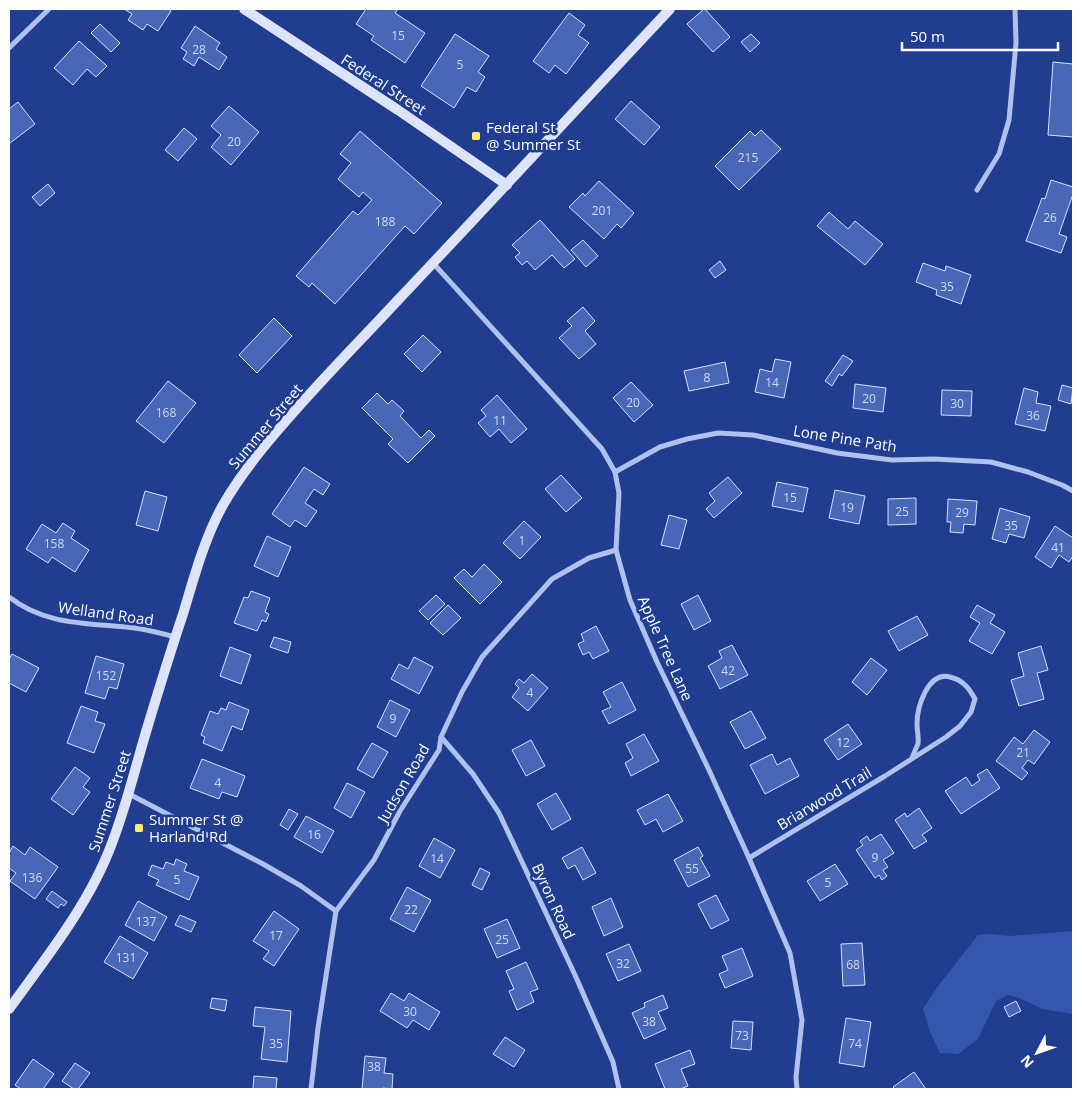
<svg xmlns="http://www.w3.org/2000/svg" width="1082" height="1098" viewBox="0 0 1082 1098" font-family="'Open Sans',sans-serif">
<rect width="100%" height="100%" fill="#203d90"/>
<polygon fill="#3456ad" points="1073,931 1073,1014 1043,1009 1019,998 1008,995 996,1001 978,1039 958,1054 940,1053 930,1032 923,1009 938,986 978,935 989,934 1010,936"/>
<g fill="#4967b7" stroke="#d6e0f9">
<polygon points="124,9 168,9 171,11 158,31 147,24 143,30 128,20 132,14"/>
<polygon points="366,9 398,9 395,13 425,33 405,63 371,40 374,36 356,24"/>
<polygon points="704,9 705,9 730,37 713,52 687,24"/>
<polygon points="569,13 585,25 578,35 589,43 566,74 555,65 549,73 533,61"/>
<polygon points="100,24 120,43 111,52 91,33"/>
<polygon points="195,26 220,43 216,49 227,57 219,70 199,57 194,66 183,59 187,52 181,48"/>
<polygon points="455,34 489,56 478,72 485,77 476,92 467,87 454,108 421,86"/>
<polygon points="751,34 760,43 750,52 741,42"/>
<polygon points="79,41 107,66 96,77 87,69 73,85 54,68"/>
<polygon points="1053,62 1073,64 1073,137 1048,135"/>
<polygon points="631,101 660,127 644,145 615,119"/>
<polygon points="18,102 35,124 10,143 9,142 9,109"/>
<polygon points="229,106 259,132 231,165 211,147 221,135 211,126"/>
<polygon points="184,128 197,139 178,161 165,150"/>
<polygon points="761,130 781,149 739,190 715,166 750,131 755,136"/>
<polygon points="360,131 442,203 414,234 405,226 335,304 312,283 309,287 296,276 353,211 358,215 372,200 363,192 359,197 338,179 351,163 340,154"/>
<polygon points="1051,180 1073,187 1073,194 1059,234 1067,237 1061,253 1026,241 1042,198 1045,199"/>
<polygon points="599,181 634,213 621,228 617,224 604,239 569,207 583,193 585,196"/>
<polygon points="48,184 55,193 40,206 32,197"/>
<polygon points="829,212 848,229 855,221 883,244 865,265 817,226"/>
<polygon points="540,220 575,259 564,268 552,255 535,270 527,261 522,265 515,257 520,253 512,245"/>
<polygon points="583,240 598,256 586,267 571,250"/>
<polygon points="720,261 726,270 715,278 709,270"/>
<polygon points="923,263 945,271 946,266 971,275 961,304 936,295 937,290 916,282"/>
<polygon points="583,307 595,321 585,331 596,344 579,359 559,338 572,326 567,321"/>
<polygon points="274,318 292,336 257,373 239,355"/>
<polygon points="423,335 441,352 422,372 404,354"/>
<polygon points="843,355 853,361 842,376 839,374 832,386 825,381"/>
<polygon points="775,359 791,362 784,398 755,392 760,369 772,372"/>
<polygon points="725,362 729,383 689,391 684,371"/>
<polygon points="168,381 196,403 164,443 136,421"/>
<polygon points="631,382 653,405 634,422 613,398"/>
<polygon points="855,384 886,388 883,412 853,408"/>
<polygon points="1062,385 1073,388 1071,404 1058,400"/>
<polygon points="1024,388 1038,392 1036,403 1051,406 1045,431 1015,424"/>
<polygon points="942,390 972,391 971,416 941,415"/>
<polygon points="377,393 388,404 392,400 404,411 400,416 421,438 429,430 435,436 408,463 388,444 393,439 362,408"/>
<polygon points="497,395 527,429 511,443 499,429 490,437 478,423 486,416 481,410"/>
<polygon points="304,467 330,484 323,495 314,489 305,503 317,511 306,527 295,520 290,527 272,514"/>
<polygon points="561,475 582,498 566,512 545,489"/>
<polygon points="728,477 742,493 714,518 706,509 715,501 709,493"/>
<polygon points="777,482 808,488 803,512 772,506"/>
<polygon points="835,490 865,496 859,524 829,518"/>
<polygon points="145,491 167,497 158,531 136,525"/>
<polygon points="916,498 916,524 888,525 888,499"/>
<polygon points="948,499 977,501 975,525 964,524 963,533 950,532 951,522 947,522"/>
<polygon points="1000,508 1030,517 1024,538 1009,534 1006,543 992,539"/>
<polygon points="669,515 687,520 679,549 661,545"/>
<polygon points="524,521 541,537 520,559 503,543"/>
<polygon points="63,523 75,531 71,538 89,550 75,572 52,557 48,563 26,549 42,524 56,533"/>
<polygon points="1055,526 1073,538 1073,556 1069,562 1059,555 1051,568 1035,557"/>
<polygon points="267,536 291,547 278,577 254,566"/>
<polygon points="484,564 502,582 480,604 454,578 464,569 472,577"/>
<polygon points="251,591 270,598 265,612 269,614 266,622 262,620 257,631 234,623 244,597 248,598"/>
<polygon points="436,595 445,604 428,620 419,611"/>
<polygon points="698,595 711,621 694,630 681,604"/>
<polygon points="448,605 461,618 443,635 430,623"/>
<polygon points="977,605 995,615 990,623 1005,632 992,654 969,641 980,623 970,617"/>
<polygon points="917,616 928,635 899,651 888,631"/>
<polygon points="596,626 609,651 593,659 589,652 583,655 578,644 584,641 581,634"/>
<polygon points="274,637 291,642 288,653 270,647"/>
<polygon points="732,645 748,675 720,689 708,666 722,658 719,651"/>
<polygon points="1041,646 1048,670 1037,673 1044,699 1019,706 1011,680 1024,676 1018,653"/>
<polygon points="230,647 251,655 241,684 220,676"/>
<polygon points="12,654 39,668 26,692 9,683 9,659"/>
<polygon points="96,656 124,664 117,689 109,687 105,699 85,693"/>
<polygon points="414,657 433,667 419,694 391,679 399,664 408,669"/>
<polygon points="871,658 887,670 867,695 852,682"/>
<polygon points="532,674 548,688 528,711 512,697 519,688 515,684 519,679 524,683"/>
<polygon points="622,682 636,710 609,724 602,711 611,707 603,692"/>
<polygon points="390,700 410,710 396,737 377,727"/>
<polygon points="229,702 249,710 242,730 232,726 222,751 203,743 205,737 201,735 210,711 218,714 221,708 226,710"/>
<polygon points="81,706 98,712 95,721 105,724 94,753 67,743"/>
<polygon points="751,711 766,738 745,749 730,722"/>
<polygon points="848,724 862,744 838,760 824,740"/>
<polygon points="1034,730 1050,742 1034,764 1028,760 1022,768 1028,773 1022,780 996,761 1014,737 1023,744"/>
<polygon points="644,734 659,761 631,776 625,763 633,758 626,744"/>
<polygon points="531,740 545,766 526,776 512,750"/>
<polygon points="372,743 388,752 373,778 357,769"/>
<polygon points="772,754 777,765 790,758 799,776 765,794 750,765"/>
<polygon points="202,759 245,776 237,797 222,792 219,799 190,788"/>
<polygon points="75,767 90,778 83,787 90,792 73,815 51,799"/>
<polygon points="987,769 1000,788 961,814 945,791 966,777 972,786 980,780 977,775"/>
<polygon points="347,783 365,792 351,818 334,808"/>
<polygon points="556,793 571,819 552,830 537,804"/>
<polygon points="668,794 683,821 663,832 656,819 645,825 637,810"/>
<polygon points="919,808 932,828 922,835 927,841 914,849 895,820 905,813 907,817"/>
<polygon points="289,809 298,814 288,830 280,825"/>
<polygon points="306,816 334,831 322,853 294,837"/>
<polygon points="881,834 894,853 883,860 888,867 883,870 887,876 882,880 879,875 875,878 856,850 863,845 860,841 867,836 870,841"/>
<polygon points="434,838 455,850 440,878 419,866"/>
<polygon points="13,846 25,855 30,847 58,867 35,899 10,881 16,873 9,868 9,853"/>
<polygon points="582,847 596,873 583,880 575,865 568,869 562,858"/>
<polygon points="698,847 703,856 700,858 710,876 688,887 674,860"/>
<polygon points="176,859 187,864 184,871 199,877 189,900 156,885 159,880 148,875 152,865 163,869 166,862 174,865"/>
<polygon points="835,864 848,884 820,901 807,881"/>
<polygon points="480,868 490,873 482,890 472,885"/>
<polygon points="407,887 431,900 414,932 390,919"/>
<polygon points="52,891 67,902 64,906 61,904 58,908 46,899"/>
<polygon points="716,895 729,920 711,929 698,904"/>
<polygon points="611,898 623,927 604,936 592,907"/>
<polygon points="138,901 167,917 154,941 125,925"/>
<polygon points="274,911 299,929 274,966 263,959 269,951 253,941"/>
<polygon points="180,915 196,922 191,932 175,925"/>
<polygon points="507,919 520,948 497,958 484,929"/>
<polygon points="120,936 148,953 133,979 104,962"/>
<polygon points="862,943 865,985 843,986 841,944"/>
<polygon points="629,944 641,971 618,981 606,954"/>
<polygon points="742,948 753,976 725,988 719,974 728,970 722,956"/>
<polygon points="526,962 538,989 530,992 534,1002 517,1010 509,991 514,989 506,971"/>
<polygon points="391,993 404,1001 409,993 440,1012 429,1030 413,1020 407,1028 380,1011"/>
<polygon points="663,995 668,1008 658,1012 666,1029 644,1039 632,1013 645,1007 644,1003"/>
<polygon points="212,998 227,1000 225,1011 210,1008"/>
<polygon points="1016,1001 1021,1011 1009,1017 1004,1007"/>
<polygon points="255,1007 291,1011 287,1062 261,1059 265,1027 253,1026"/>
<polygon points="846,1018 871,1022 864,1067 839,1063"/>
<polygon points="733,1021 753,1022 751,1050 731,1048"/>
<polygon points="505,1037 525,1050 514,1067 493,1054"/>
<polygon points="690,1050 695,1064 681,1069 688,1086 680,1089 665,1089 655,1064"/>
<polygon points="365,1056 386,1058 384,1073 393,1074 392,1089 383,1088 382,1089 362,1089"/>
<polygon points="33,1059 54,1074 43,1089 21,1089 15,1085"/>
<polygon points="75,1063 90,1073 78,1089 74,1089 62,1081"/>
<polygon points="914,1072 926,1089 895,1089 893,1087"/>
<polygon points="254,1076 277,1078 276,1089 253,1089"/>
</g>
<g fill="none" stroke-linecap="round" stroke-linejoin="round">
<g stroke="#b0c1ed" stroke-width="5">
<polyline points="9,48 49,9"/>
<polyline points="977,190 999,154 1009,120 1016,43 1015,9"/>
<polyline points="433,263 602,449 615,472 619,493 616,550 630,600 657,662 709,770 749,858 790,953 802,1020 796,1077 797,1089"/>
<polyline points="615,472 660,447 687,439 718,433 753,435 837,453 892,460 934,459 991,462 1028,472 1062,485 1073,491"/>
<path d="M 9,597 C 49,628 94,622 141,629 C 153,631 164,634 175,637"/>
<polyline points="441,737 473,774 499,813 575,975 613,1062 619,1089"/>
<polyline points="129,794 263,864 301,886 336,911"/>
<path d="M 749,858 L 885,776 L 946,737 L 960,726 L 971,712 L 975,699 C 969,688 963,680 950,677 C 928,671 917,707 917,724 C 917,731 919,738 918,744 C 916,748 914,753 912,758"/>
<polyline points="311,1089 318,1028 336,911 374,860 400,811 439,750 441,737 462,692 482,657 552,579 589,558 616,550"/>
</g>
<g stroke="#dde4fa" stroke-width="10">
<polyline points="244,9 398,110 507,185"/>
<path d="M 9,1009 C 46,958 90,903 112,843 C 126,807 135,769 146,732 C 158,692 170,653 183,614 C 194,578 204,539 223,505 C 240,475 262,448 285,422 C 321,380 360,341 398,300 C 489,204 579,106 670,9"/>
</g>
</g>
<g fill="#faea71" stroke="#203d90" stroke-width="2">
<rect x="471" y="131" width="10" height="10" rx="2.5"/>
<rect x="134" y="823" width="10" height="10" rx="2.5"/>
</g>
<g text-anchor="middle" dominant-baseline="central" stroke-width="5" stroke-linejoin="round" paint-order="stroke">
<g font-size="12" fill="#d2d9ed">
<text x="398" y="35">15</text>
<text x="199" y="49">28</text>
<text x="460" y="64">5</text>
<text x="234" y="141">20</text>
<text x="748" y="157">215</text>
<text x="602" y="210">201</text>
<text x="1050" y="217">26</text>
<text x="385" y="221">188</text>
<text x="947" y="286">35</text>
<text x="707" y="377">8</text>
<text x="772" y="382">14</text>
<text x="869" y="398">20</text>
<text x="633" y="402">20</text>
<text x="957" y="403">30</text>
<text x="166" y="412">168</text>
<text x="1033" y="415">36</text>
<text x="500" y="420">11</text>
<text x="790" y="497">15</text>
<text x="847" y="507">19</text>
<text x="902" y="511">25</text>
<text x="962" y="512">29</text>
<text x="1011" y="525">35</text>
<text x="522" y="540">1</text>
<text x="54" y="543">158</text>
<text x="1058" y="547">41</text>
<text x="728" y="670">42</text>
<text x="106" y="675">152</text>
<text x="530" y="692">4</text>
<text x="393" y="718">9</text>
<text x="843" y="742">12</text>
<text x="1023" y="752">21</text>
<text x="218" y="782">4</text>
<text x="314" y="834">16</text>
<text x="875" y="857">9</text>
<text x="437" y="858">14</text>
<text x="692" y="868">55</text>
<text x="32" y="877">136</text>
<text x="177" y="879">5</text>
<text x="828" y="882">5</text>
<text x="411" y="909">22</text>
<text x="146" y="921">137</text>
<text x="276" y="935">17</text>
<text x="502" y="939">25</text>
<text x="126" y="957">131</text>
<text x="623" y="963">32</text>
<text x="853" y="964">68</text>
<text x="410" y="1011">30</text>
<text x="649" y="1021">38</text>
<text x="742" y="1035">73</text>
<text x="276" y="1043">35</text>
<text x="855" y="1043">74</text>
<text x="374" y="1066">38</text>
</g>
<g font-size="15" fill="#fff" stroke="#203d90">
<text transform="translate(384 84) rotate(33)">Federal Street</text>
<text transform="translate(265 426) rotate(-50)">Summer Street</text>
<text transform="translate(845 438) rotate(9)">Lone Pine Path</text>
<text transform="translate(106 613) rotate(8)">Welland Road</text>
<text transform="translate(666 648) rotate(66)">Apple Tree Lane</text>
<text transform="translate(403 783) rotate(-60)">Judson Road</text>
<text transform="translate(824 798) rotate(-31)">Briarwood Trail</text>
<text transform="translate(109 801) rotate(-72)">Summer Street</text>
<text transform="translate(554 901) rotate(65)">Byron Road</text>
</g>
<g font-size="15" fill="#fff" stroke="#203d90" text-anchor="start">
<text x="486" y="127">Federal St<tspan x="486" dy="17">@ Summer St</tspan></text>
<text x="149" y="819">Summer St @<tspan x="149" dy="17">Harland Rd</tspan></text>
</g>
</g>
<rect width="1082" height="1098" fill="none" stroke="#ffffff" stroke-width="20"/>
<g transform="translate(1037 1053) rotate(229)" stroke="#203d90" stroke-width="4" paint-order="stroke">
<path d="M0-4L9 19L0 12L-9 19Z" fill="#ffffff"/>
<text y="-8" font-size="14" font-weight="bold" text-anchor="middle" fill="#ffffff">N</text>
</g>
<path d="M902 42v8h156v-8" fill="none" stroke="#ffffff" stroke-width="2.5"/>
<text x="910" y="42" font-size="15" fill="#ffffff" stroke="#203d90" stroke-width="4" paint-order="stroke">50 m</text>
</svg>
